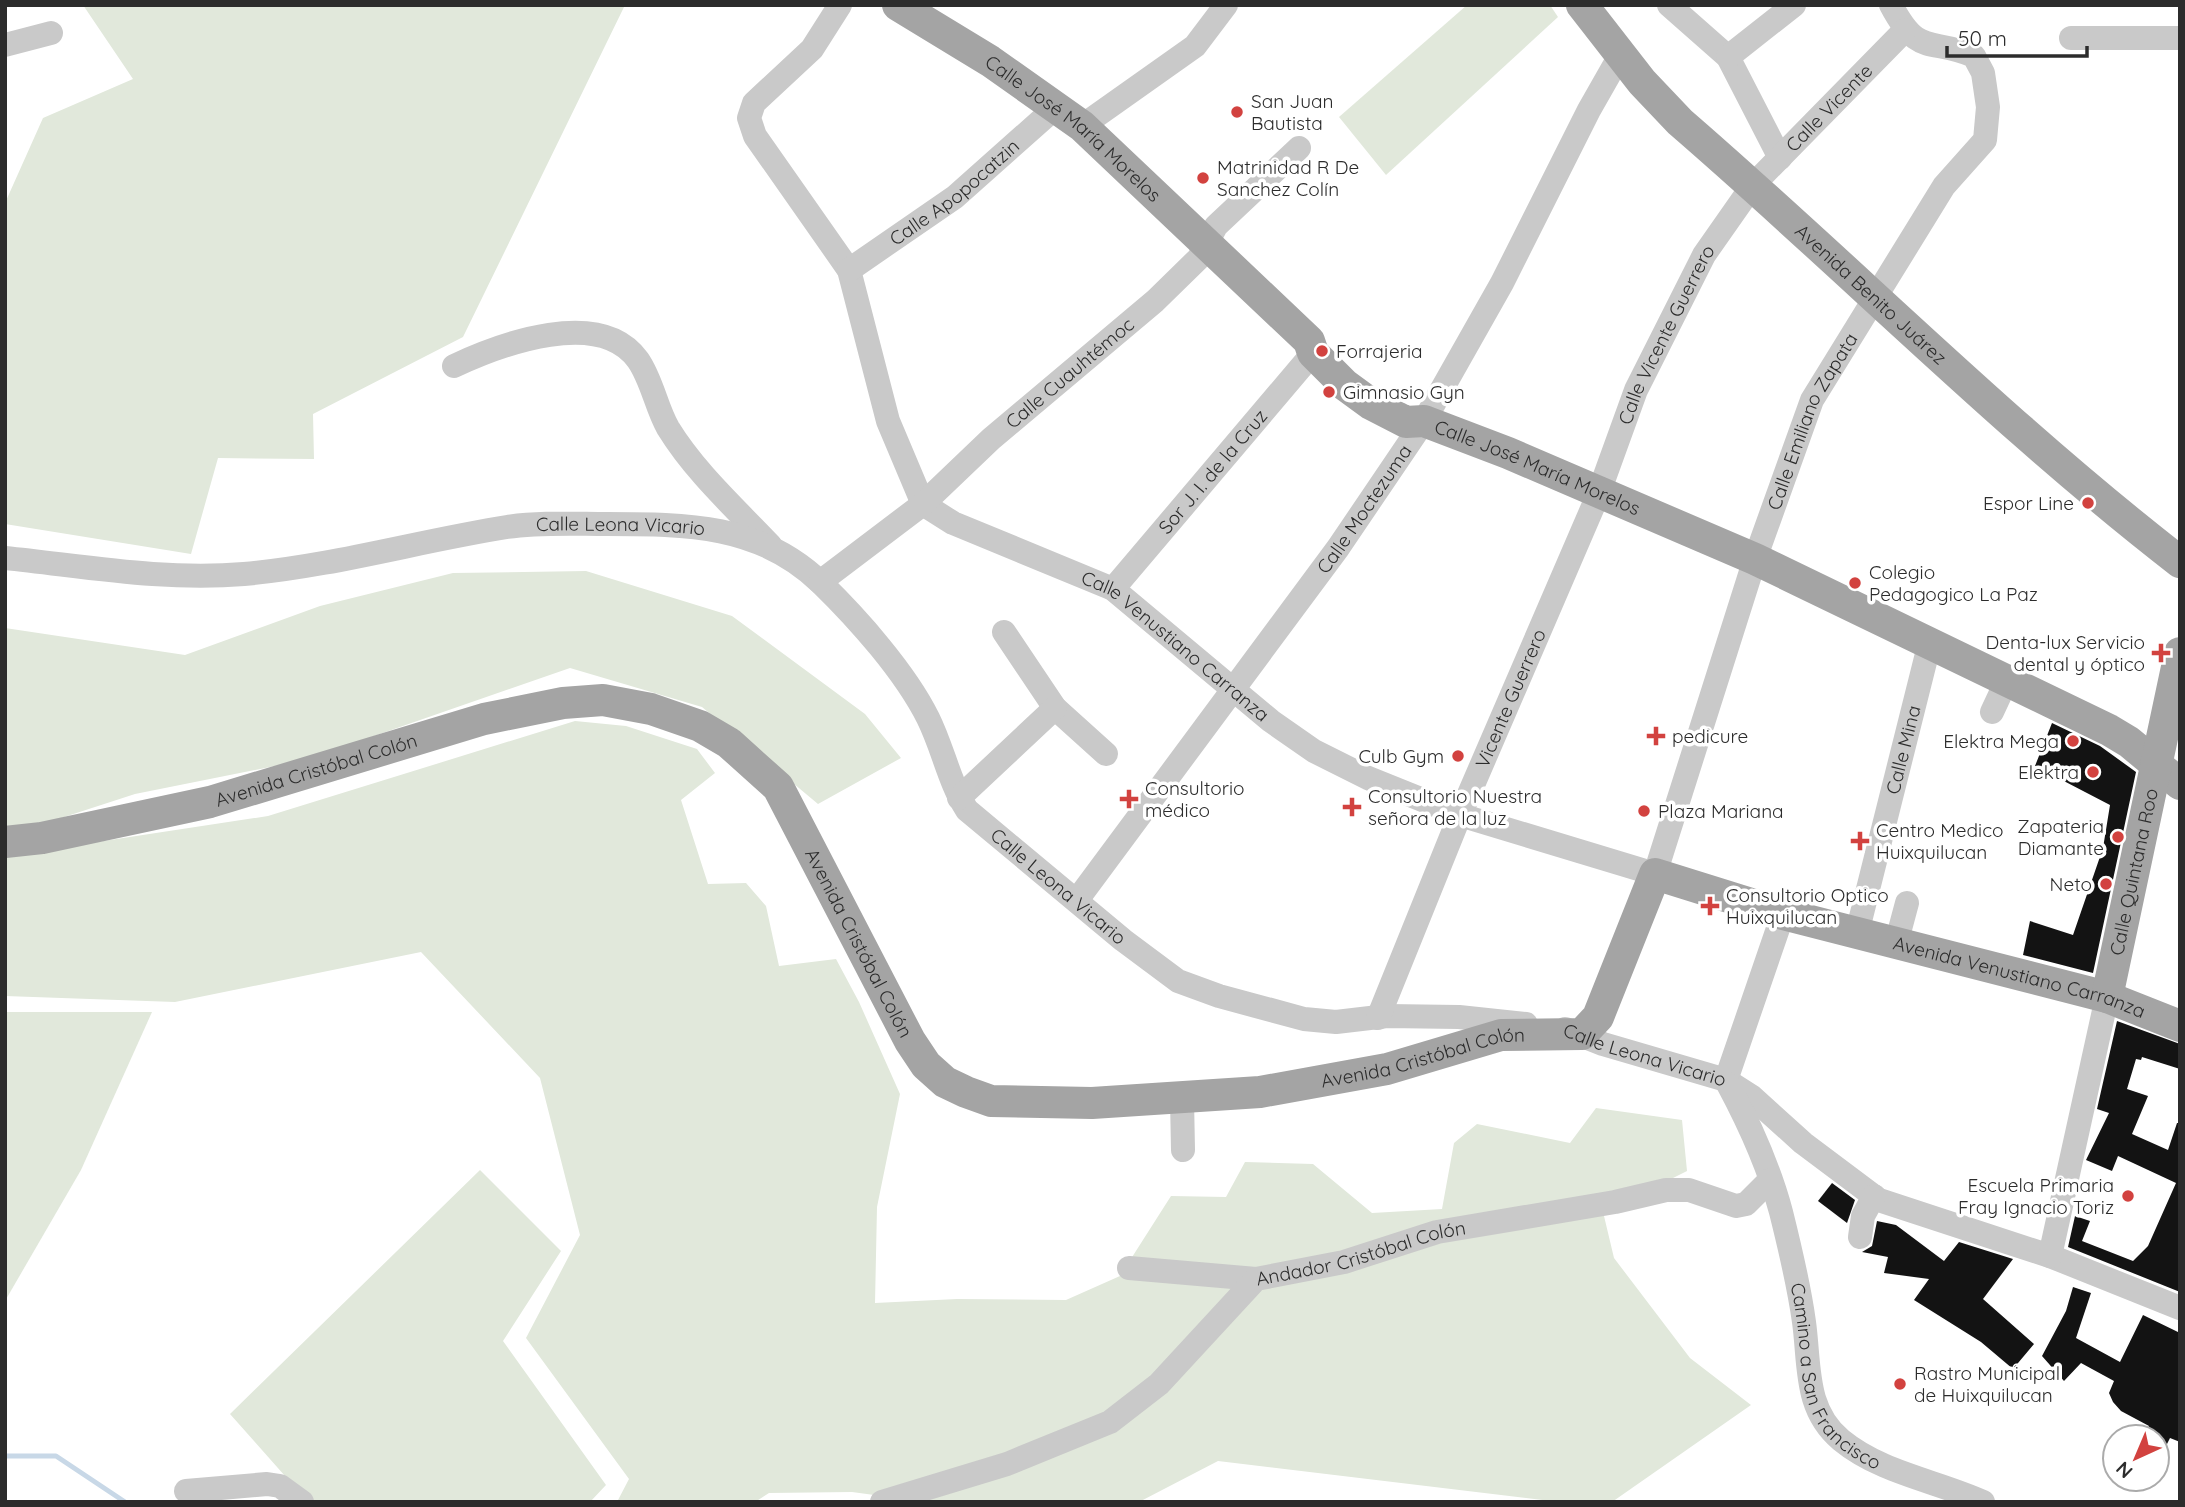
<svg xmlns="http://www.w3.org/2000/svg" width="2185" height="1507" viewBox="0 0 2185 1507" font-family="Quicksand,sans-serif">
<rect width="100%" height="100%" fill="#fff"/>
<g fill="#e1e8db">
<polygon points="83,5 625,5 463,337 313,414 314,459 218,458 191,554 5,524 5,203 43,118 133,79"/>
<polygon points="1467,5 1550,5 1558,17 1386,175 1339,117"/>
<polygon points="586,571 732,616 865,714 901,758 818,804 702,707 570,668 305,760 135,794 18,832 5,829 5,628 185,655 320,606 453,573"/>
<polygon points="575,721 626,726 697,749 715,773 681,800 708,884 746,883 766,906 779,966 836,959 859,1002 900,1094 877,1207 875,1303 957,1299 1066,1300 1120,1276 1171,1196 1226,1197 1245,1162 1313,1164 1372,1213 1442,1209 1454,1143 1477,1124 1570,1143 1596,1108 1682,1120 1687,1171 1665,1182 1599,1195 1614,1258 1690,1358 1751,1405 1612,1502 1559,1502 1218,1461 1139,1502 926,1502 852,1492 769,1493 755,1502 617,1502 629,1479 526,1338 580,1235 540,1078 421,952 175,1002 5,996 5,856 268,816"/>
<polygon points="5,1012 152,1012 81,1170 5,1301"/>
<polygon points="480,1170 561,1251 503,1341 606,1485 590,1502 308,1502 230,1414"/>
</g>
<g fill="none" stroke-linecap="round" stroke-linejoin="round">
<polyline stroke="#c8d8e7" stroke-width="5" points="5,1456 56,1456 125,1502"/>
</g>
<g fill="#131313">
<polygon points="2052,723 2100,746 2136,772 2093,973 2023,955 2030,921 2073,935 2103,848 2110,805 2035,766"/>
<polygon points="2117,1021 2180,1044 2180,1069 2142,1057 2141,1060 2136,1059 2127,1089 2148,1096 2132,1134 2168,1150 2177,1123 2180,1123 2180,1292 2068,1247 2075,1216 2090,1221 2082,1241 2133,1261 2148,1246 2176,1183 2118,1156 2112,1171 2086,1160 2109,1113 2097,1109"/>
<polygon points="1832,1183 1855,1200 1847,1223 1818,1201"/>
<polygon points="1877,1221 1896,1225 1944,1261 1959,1242 2013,1259 1983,1299 2034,1344 2013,1369 1981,1342 1914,1300 1929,1279 1884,1273 1888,1257 1862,1252 1872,1246"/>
<polygon points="2073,1287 2091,1293 2076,1338 2120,1362 2143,1315 2180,1333 2180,1442 2170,1438 2157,1464 2157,1437 2143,1437 2149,1426 2121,1411 2113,1402 2109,1393 2114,1381 2081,1363 2064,1381 2042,1356 2066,1311"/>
</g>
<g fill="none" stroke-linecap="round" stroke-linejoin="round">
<g stroke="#c9c9c9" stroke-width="24">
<path id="s1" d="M 840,5 L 812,49 L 754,103 L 749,118 L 755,136 L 849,270 L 888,421 L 923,504 L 953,523 L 1113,589 L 1271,721 L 1314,751 L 1368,778 L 1460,815 L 1655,874 L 1755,559 L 1812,400 L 1944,186 L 1985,140 L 1988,107 L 1983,73 L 1974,56 C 1929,37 1919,58 1891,5"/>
<polyline points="1669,5 1728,57 1780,158"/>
<polyline points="2071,38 2180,38"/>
<polyline points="5,45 51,33"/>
<polyline points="1728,57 1794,5"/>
<polyline points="1082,126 1195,46 1226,5"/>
<path id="s2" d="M 849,270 L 955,197 L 1055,108"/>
<path d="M 454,366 C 501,344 600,307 638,360 C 652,380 656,407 668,428 C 695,472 735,508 770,545"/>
<path id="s3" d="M 5,558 C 84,566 164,581 244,574 C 333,566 419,541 507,527 C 540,522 575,524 607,524 C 686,524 760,524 821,583 C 858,619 905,672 928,718 C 943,748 949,782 967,810 L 1123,940 L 1178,981 L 1219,996 L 1304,1019 L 1336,1022 L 1387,1016 L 1459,1017 L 1526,1024"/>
<path id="s4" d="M 820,582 L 923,504 L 991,439 L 1155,301 L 1199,258 L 1216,226 L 1299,148"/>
<path id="s5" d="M 1113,589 L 1313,353"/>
<polyline points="1004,632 1055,708 1106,754"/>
<polyline points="1992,712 2006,682"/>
<polyline points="959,798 1055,708"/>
<path id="s6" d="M 1077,900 L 1338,548 L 1424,421 L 1502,283 L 1589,110 L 1622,52"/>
<path id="s7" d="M 1857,933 L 1929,646"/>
<polyline points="1896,944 1907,903"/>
<path id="s8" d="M 1378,1018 L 1460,815 L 1598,495 L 1636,390 L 1704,255 L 1753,185 L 1905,30"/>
<path id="s9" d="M 1565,1029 L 1603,1044 L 1726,1080 L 1751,1096 L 1803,1143 L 1879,1200 L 2050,1256 L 2180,1308"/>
<polyline points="1726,1080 1783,914"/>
<path id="s10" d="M 1728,1084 C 1750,1125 1769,1167 1781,1212 C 1790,1248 1799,1285 1804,1322 C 1810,1365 1804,1409 1841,1440 C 1881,1473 1937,1481 1983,1502"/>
<polyline points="1182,1099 1183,1150"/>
<polyline points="1860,1237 1863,1216 1874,1196"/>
<polyline points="2050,1256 2107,997"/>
<polyline points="1129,1268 1256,1279"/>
<polyline points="186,1491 267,1484 280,1486 302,1502"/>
<path id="s11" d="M 882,1502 L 1007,1464 L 1110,1422 L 1159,1384 L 1256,1279 L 1344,1262 L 1437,1232 L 1615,1202 L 1666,1190 L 1689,1190 L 1736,1206 L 1746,1204 L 1770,1180"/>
</g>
<g stroke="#a4a4a4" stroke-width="32">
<path id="s12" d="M 898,5 L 990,61 L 1082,126 L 1309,341 L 1313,353 L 1345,385 L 1371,404 L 1406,422 L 1424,421 L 1508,453 L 1755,559 L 2109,730 L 2129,742 L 2180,784"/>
<path id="s13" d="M 1582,5 L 1642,82 L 1680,122 C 1848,267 2004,426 2180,562"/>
<path id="s14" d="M 5,842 L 42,838 L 210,802 L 484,719 L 563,703 L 603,700 L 651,709 L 700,726 L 729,743 L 778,787 L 910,1041 L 926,1065 L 945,1082 L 966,1092 L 991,1101 L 1092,1103 L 1260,1092 L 1387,1069 L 1501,1035 L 1582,1034 L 1598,1017 L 1655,874 L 1783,914 L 2107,997 L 2180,1026"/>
<path id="s15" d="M 2107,997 L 2180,653"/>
</g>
</g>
<g fill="#d2423f" stroke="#fff" stroke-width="2.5">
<circle cx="1237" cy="112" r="7"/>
<circle cx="1203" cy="178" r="7"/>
<circle cx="1322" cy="351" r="7"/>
<circle cx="1329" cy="392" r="7"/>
<circle cx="2088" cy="503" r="7"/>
<circle cx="1855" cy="583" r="7"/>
<path d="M2157.5 642.5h7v7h7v7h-7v7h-7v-7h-7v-7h7z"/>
<path d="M1652.5 725.5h7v7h7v7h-7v7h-7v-7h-7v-7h7z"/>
<circle cx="2073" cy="741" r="7"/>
<circle cx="1458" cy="756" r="7"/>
<circle cx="2093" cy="772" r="7"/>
<path d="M1125.5 788.5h7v7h7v7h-7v7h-7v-7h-7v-7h7z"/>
<path d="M1348.5 796.5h7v7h7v7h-7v7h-7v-7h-7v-7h7z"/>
<circle cx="1644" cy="811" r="7"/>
<circle cx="2118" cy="837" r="7"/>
<path d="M1856.5 830.5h7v7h7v7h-7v7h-7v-7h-7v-7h7z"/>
<circle cx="2106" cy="884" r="7"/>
<path d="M1706.5 895.5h7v7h7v7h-7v7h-7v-7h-7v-7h7z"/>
<circle cx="2128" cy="1196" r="7"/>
<circle cx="1900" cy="1384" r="7"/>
</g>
<g text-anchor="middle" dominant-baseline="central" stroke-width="7" stroke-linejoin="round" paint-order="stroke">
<g font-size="19" fill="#2c2c2c" stroke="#fff" text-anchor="start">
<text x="1251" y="101">San Juan<tspan x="1251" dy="22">Bautista</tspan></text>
<text x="1217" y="167">Matrinidad R De<tspan x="1217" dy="22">Sanchez Colín</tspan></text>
<text x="1336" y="351">Forrajeria</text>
<text x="1343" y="392">Gimnasio Gyn</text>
<text x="2074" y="503" text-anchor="end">Espor Line</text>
<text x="1869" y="572">Colegio<tspan x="1869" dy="22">Pedagogico La Paz</tspan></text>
<text x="2145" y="642" text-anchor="end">Denta-lux Servicio<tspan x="2145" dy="22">dental y óptico</tspan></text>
<text x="1672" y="736">pedicure</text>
<text x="2059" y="741" text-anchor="end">Elektra Mega</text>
<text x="1444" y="756" text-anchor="end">Culb Gym</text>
<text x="2079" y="772" text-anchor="end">Elektra</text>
<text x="1145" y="788">Consultorio<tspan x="1145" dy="22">médico</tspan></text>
<text x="1368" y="796">Consultorio Nuestra<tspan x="1368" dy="22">señora de la luz</tspan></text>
<text x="1658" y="811">Plaza Mariana</text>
<text x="2104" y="826" text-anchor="end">Zapateria<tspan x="2104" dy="22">Diamante</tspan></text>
<text x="1876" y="830">Centro Medico<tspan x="1876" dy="22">Huixquilucan</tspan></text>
<text x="2092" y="884" text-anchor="end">Neto</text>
<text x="1726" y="895">Consultorio Optico<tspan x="1726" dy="22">Huixquilucan</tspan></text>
<text x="2114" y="1185" text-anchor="end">Escuela Primaria<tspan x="2114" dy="22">Fray Ignacio Toriz</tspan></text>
<text x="1914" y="1373">Rastro Municipal<tspan x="1914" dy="22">de Huixquilucan</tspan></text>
</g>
<g font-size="19" fill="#2c2c2c" stroke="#fff">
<text stroke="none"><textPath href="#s8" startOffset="1024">Calle Vicente</textPath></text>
<text stroke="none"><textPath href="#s12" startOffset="215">Calle José María Morelos</textPath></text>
<text stroke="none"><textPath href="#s2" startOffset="131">Calle Apopocatzin</textPath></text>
<text stroke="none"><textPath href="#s13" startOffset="410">Avenida Benito Juárez</textPath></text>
<text stroke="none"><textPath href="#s8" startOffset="742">Calle Vicente Guerrero</textPath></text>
<text stroke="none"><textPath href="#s4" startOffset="326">Calle Cuauhtémoc</textPath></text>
<text stroke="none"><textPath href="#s1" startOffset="1886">Calle Emiliano Zapata</textPath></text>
<text stroke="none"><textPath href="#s12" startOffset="803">Calle José María Morelos</textPath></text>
<text stroke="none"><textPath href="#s5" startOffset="154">Sor J. I. de la Cruz</textPath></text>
<text stroke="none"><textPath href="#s6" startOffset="485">Calle Moctezuma</textPath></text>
<text stroke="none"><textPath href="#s3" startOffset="621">Calle Leona Vicario</textPath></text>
<text stroke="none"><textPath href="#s1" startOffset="868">Calle Venustiano Carranza</textPath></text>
<text stroke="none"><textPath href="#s8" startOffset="346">Vicente Guerrero</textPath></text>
<text stroke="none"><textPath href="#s7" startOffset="189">Calle Mina</textPath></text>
<text stroke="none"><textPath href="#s14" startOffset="320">Avenida Cristóbal Colón</textPath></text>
<text stroke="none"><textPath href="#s15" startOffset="128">Calle Quintana Roo</textPath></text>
<text stroke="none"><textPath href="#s3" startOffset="1228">Calle Leona Vicario</textPath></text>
<text stroke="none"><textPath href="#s14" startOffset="992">Avenida Cristóbal Colón</textPath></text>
<text stroke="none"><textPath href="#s14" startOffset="2361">Avenida Venustiano Carranza</textPath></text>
<text stroke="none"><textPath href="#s9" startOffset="84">Calle Leona Vicario</textPath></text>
<text stroke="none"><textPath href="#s14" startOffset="1643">Avenida Cristóbal Colón</textPath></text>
<text stroke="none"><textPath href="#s11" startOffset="555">Andador Cristóbal Colón</textPath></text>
<text stroke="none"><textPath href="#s10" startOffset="318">Camino a San Francisco</textPath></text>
</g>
</g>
<rect width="2185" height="1507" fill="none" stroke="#2c2c2c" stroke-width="14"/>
<g transform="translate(2136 1458) rotate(224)"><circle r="33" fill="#ffffff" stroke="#ababab" stroke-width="2"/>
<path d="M0-5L12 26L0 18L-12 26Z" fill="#d2423f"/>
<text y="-10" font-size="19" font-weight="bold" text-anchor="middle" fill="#2c2c2c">N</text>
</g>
<path d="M1947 46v10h140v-10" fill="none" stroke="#2c2c2c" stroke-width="3.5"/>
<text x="1958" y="46" font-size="21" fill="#2c2c2c" stroke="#ffffff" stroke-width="5" paint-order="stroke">50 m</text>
</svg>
